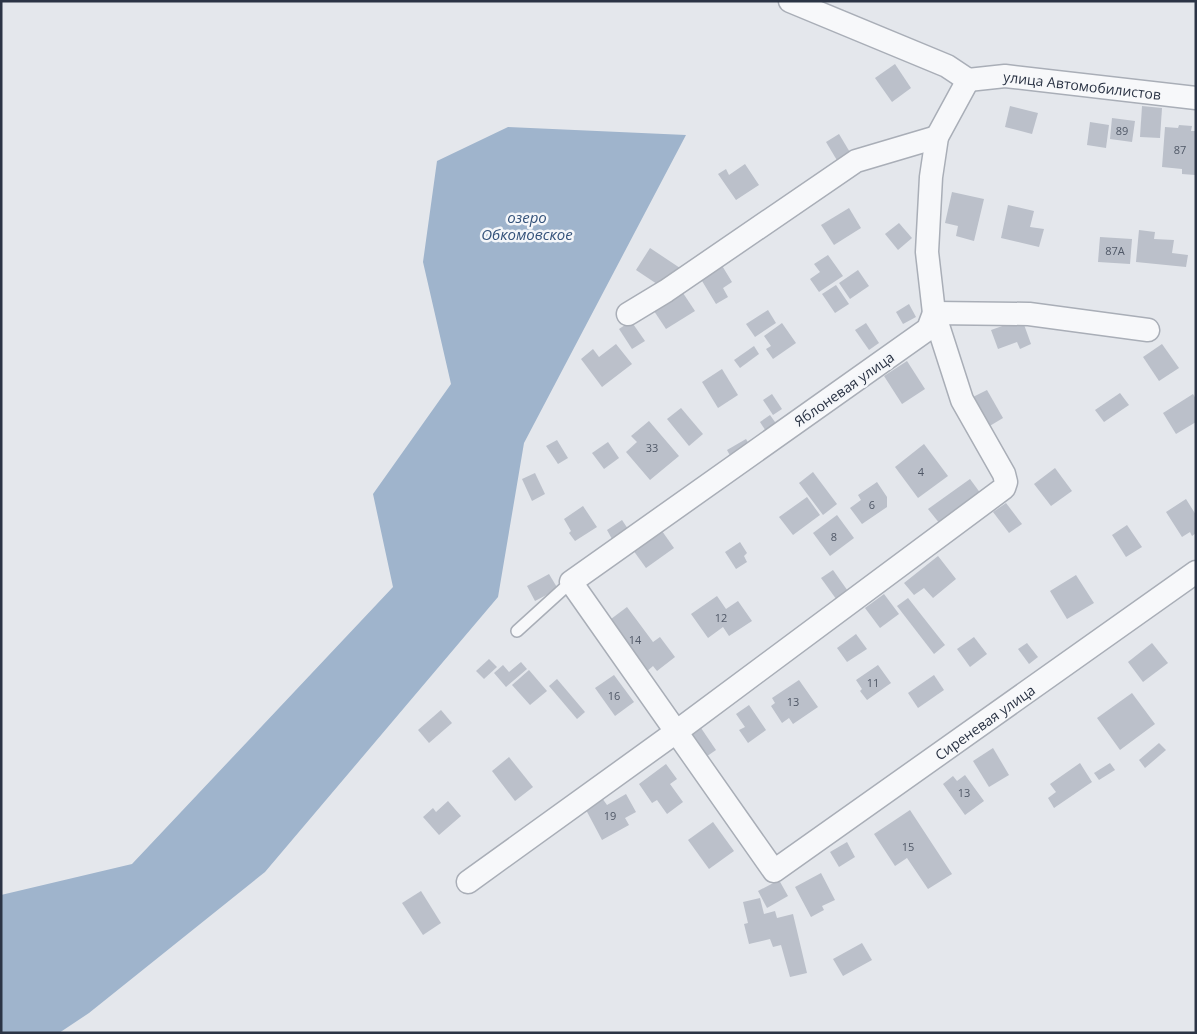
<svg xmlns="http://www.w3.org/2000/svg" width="1197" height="1034" viewBox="0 0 1197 1034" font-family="'Open Sans',sans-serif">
<rect width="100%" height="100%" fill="#e4e7ec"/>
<polygon fill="#9fb4cc" points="508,127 686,135 524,443 498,597 265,872 89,1013 59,1033 1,1033 1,895 132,864 393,587 373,494 451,384 423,262 437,161"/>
<g fill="#bbc0ca">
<polygon points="895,64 911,88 892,102 875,78"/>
<polygon points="1010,106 1038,113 1032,134 1005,127"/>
<polygon points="1142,106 1162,108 1160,138 1140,137"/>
<polygon points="1112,118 1135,121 1132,142 1110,139"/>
<polygon points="1090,122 1109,125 1106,148 1087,145"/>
<polygon points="1179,125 1192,126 1191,131 1196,131 1195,175 1182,174 1182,169 1162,167 1165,127 1178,128"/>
<polygon points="839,134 851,154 838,162 826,142"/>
<polygon points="745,164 759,185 736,200 718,174 726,169 729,175"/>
<polygon points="952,192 984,199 974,241 956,236 958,226 945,223"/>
<polygon points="1008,205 1034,211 1030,227 1044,229 1039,247 1001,238"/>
<polygon points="849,208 861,228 834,245 821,225"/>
<polygon points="899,223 912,238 898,250 885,234"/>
<polygon points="1139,230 1155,232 1154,239 1174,240 1172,253 1188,255 1186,267 1136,262"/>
<polygon points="1100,237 1132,239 1130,264 1098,262"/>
<polygon points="650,248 680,268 663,288 636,270"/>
<polygon points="828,255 843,276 819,292 810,279 820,272 814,264"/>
<polygon points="721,264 732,282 723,288 728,297 716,304 699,276"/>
<polygon points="858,270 869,286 850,299 839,283"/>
<polygon points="836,285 849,304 835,313 822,294"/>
<polygon points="681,290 695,311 666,329 652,308"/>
<polygon points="909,304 916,317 903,324 896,312"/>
<polygon points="768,310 776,323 755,337 746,324"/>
<polygon points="1022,319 1031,344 1020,349 1017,342 998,349 991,330"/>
<polygon points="631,321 645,341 632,349 619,329"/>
<polygon points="782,323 796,343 773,359 766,349 771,346 764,336"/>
<polygon points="866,323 879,343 869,350 855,330"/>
<polygon points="616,344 632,364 602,387 581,359 593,349 599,357"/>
<polygon points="1162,344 1179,368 1159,381 1143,357"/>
<polygon points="754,346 759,354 740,368 734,360"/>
<polygon points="907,361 925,389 902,404 884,376"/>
<polygon points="722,369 738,395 718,408 702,382"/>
<polygon points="987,390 1003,418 988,427 971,398"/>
<polygon points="1120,393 1129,405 1104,422 1095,410"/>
<polygon points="772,394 782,409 773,415 763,400"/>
<polygon points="1193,394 1196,399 1196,422 1176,434 1163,413"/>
<polygon points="681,408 703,434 689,446 667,419"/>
<polygon points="770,415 780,429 769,436 760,422"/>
<polygon points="649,421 679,456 650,480 626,452 637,442 631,436"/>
<polygon points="746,439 752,449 733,461 727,450"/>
<polygon points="557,440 568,458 558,464 546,446"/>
<polygon points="608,442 619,458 604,469 592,453"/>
<polygon points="924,444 948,476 918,498 895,467"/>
<polygon points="1055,468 1072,491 1051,506 1034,484"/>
<polygon points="813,472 837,504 823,515 799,483"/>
<polygon points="535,473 545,494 532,501 522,479"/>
<polygon points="970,479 981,494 940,524 928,509"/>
<polygon points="877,482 887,497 887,507 862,524 850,508 861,500 858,495"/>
<polygon points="807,497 820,515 793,535 779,517"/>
<polygon points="1186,499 1196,515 1196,533 1192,536 1190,532 1182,537 1166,512"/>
<polygon points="1006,503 1022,524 1009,533 993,512"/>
<polygon points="583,506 597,527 575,541 569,533 571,531 564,519"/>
<polygon points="837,515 854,538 830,556 813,533"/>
<polygon points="622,520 628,529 612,539 607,530"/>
<polygon points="1127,525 1142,547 1126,557 1112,535"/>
<polygon points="662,531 674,548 646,568 633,550"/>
<polygon points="740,542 747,553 744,556 747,562 736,569 725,552"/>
<polygon points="938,556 956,579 933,598 924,588 914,595 904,583"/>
<polygon points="833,570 850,594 839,603 821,578"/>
<polygon points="549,574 558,589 535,601 527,586"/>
<polygon points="1076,575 1094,603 1067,619 1050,591"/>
<polygon points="884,594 899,614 880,628 865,608"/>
<polygon points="717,596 726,609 738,601 752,621 729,636 723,627 708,638 691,614"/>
<polygon points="908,598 945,645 934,654 897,606"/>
<polygon points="627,607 653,642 660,637 675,657 657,671 653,666 645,673 607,622"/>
<polygon points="856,634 867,649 847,662 837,648"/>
<polygon points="974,637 987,654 970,667 957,649"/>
<polygon points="1027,643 1038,657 1029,664 1018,649"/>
<polygon points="1152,643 1168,663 1143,682 1128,662"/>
<polygon points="489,659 497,667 484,679 476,671"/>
<polygon points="521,662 527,669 506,687 494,673 503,665 509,672"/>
<polygon points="878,665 891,683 867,700 860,691 862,689 856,680"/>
<polygon points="529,670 547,691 530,705 512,685"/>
<polygon points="614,675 634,702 615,716 595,688"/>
<polygon points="934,675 944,690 918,708 908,693"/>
<polygon points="557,679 585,712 577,719 549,686"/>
<polygon points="799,680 818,707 793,724 789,718 782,723 771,706 775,703 772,698"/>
<polygon points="1132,693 1155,724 1120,750 1097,718"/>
<polygon points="749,705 766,730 748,743 739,730 745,727 736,714"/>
<polygon points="441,710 452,723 429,743 418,730"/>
<polygon points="701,728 716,750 700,761 685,739"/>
<polygon points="1159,743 1166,750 1145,768 1139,760"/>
<polygon points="993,748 1009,775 989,787 973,761"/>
<polygon points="509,757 533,787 515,801 492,771"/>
<polygon points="1080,763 1092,782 1054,808 1048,798 1056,792 1050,784"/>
<polygon points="1110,763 1115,770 1099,780 1094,773"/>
<polygon points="666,764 677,779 670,784 683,802 667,814 657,800 652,803 639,784"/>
<polygon points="965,775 984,801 965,815 943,784 953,776 957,781"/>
<polygon points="626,794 636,812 625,818 629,825 602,840 585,808 602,798 607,805"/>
<polygon points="448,801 461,816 439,835 423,817 433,808 436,812"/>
<polygon points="910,810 952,874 928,889 907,858 895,866 874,834"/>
<polygon points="713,822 734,851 709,869 688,840"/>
<polygon points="847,842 855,857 839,867 830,852"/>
<polygon points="821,873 835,900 822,906 824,910 811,917 795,887"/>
<polygon points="779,880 788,896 767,908 758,891"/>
<polygon points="421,891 441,923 423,935 402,903"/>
<polygon points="760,898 764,914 775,911 777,918 793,914 807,973 790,977 781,945 773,947 770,939 749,944 744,924 748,923 743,902"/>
<polygon points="862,943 872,960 843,976 833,959"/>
</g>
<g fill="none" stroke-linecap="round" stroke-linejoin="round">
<defs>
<polyline id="service" points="517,631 571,582"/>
<g id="minor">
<polyline points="790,1 947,66 968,80"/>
<path id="s1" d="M 968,80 L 1005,76 L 1196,98"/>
<polyline points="628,314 666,291 856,161 937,137"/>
<path id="s2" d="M 1148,330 L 1029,314 L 934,313 L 928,329 L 571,582 L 774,871 L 1196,572"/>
<polyline points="468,882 676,732 1004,488 1006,482 1004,474 962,400 934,313 927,252 931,177 937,137 968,80"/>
</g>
</defs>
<use href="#service" stroke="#a9aeb7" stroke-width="14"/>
<use href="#minor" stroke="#a9aeb7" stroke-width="25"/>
<use href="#service" stroke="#f7f8fa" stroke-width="11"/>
<use href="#minor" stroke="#f7f8fa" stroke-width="22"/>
</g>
<g text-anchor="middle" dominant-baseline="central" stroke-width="5" stroke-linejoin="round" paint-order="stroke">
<g font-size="11" fill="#4f5766">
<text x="1122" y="130">89</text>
<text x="1180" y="149">87</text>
<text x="1115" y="250">87А</text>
<text x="652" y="447">33</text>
<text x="921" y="471">4</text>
<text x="872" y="504">6</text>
<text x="834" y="536">8</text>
<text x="721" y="617">12</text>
<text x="635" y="639">14</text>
<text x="873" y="682">11</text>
<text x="614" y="695">16</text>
<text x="793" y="701">13</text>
<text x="964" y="792">13</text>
<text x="610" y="815">19</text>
<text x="908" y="846">15</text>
</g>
<g font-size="14" fill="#2b3445" stroke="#f4f6f9">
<text stroke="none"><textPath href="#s1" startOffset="115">улица Автомобилистов</textPath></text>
<text transform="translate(844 389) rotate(-35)">Яблоневая улица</text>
<text stroke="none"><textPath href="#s2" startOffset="1281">Сиреневая улица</textPath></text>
</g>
<g font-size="15" font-style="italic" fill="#34527a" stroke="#f4f6f9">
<text x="527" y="217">озеро<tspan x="527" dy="17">Обкомовское</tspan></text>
</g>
</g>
<rect width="1197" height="1034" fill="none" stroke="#2b3445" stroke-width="5"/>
</svg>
